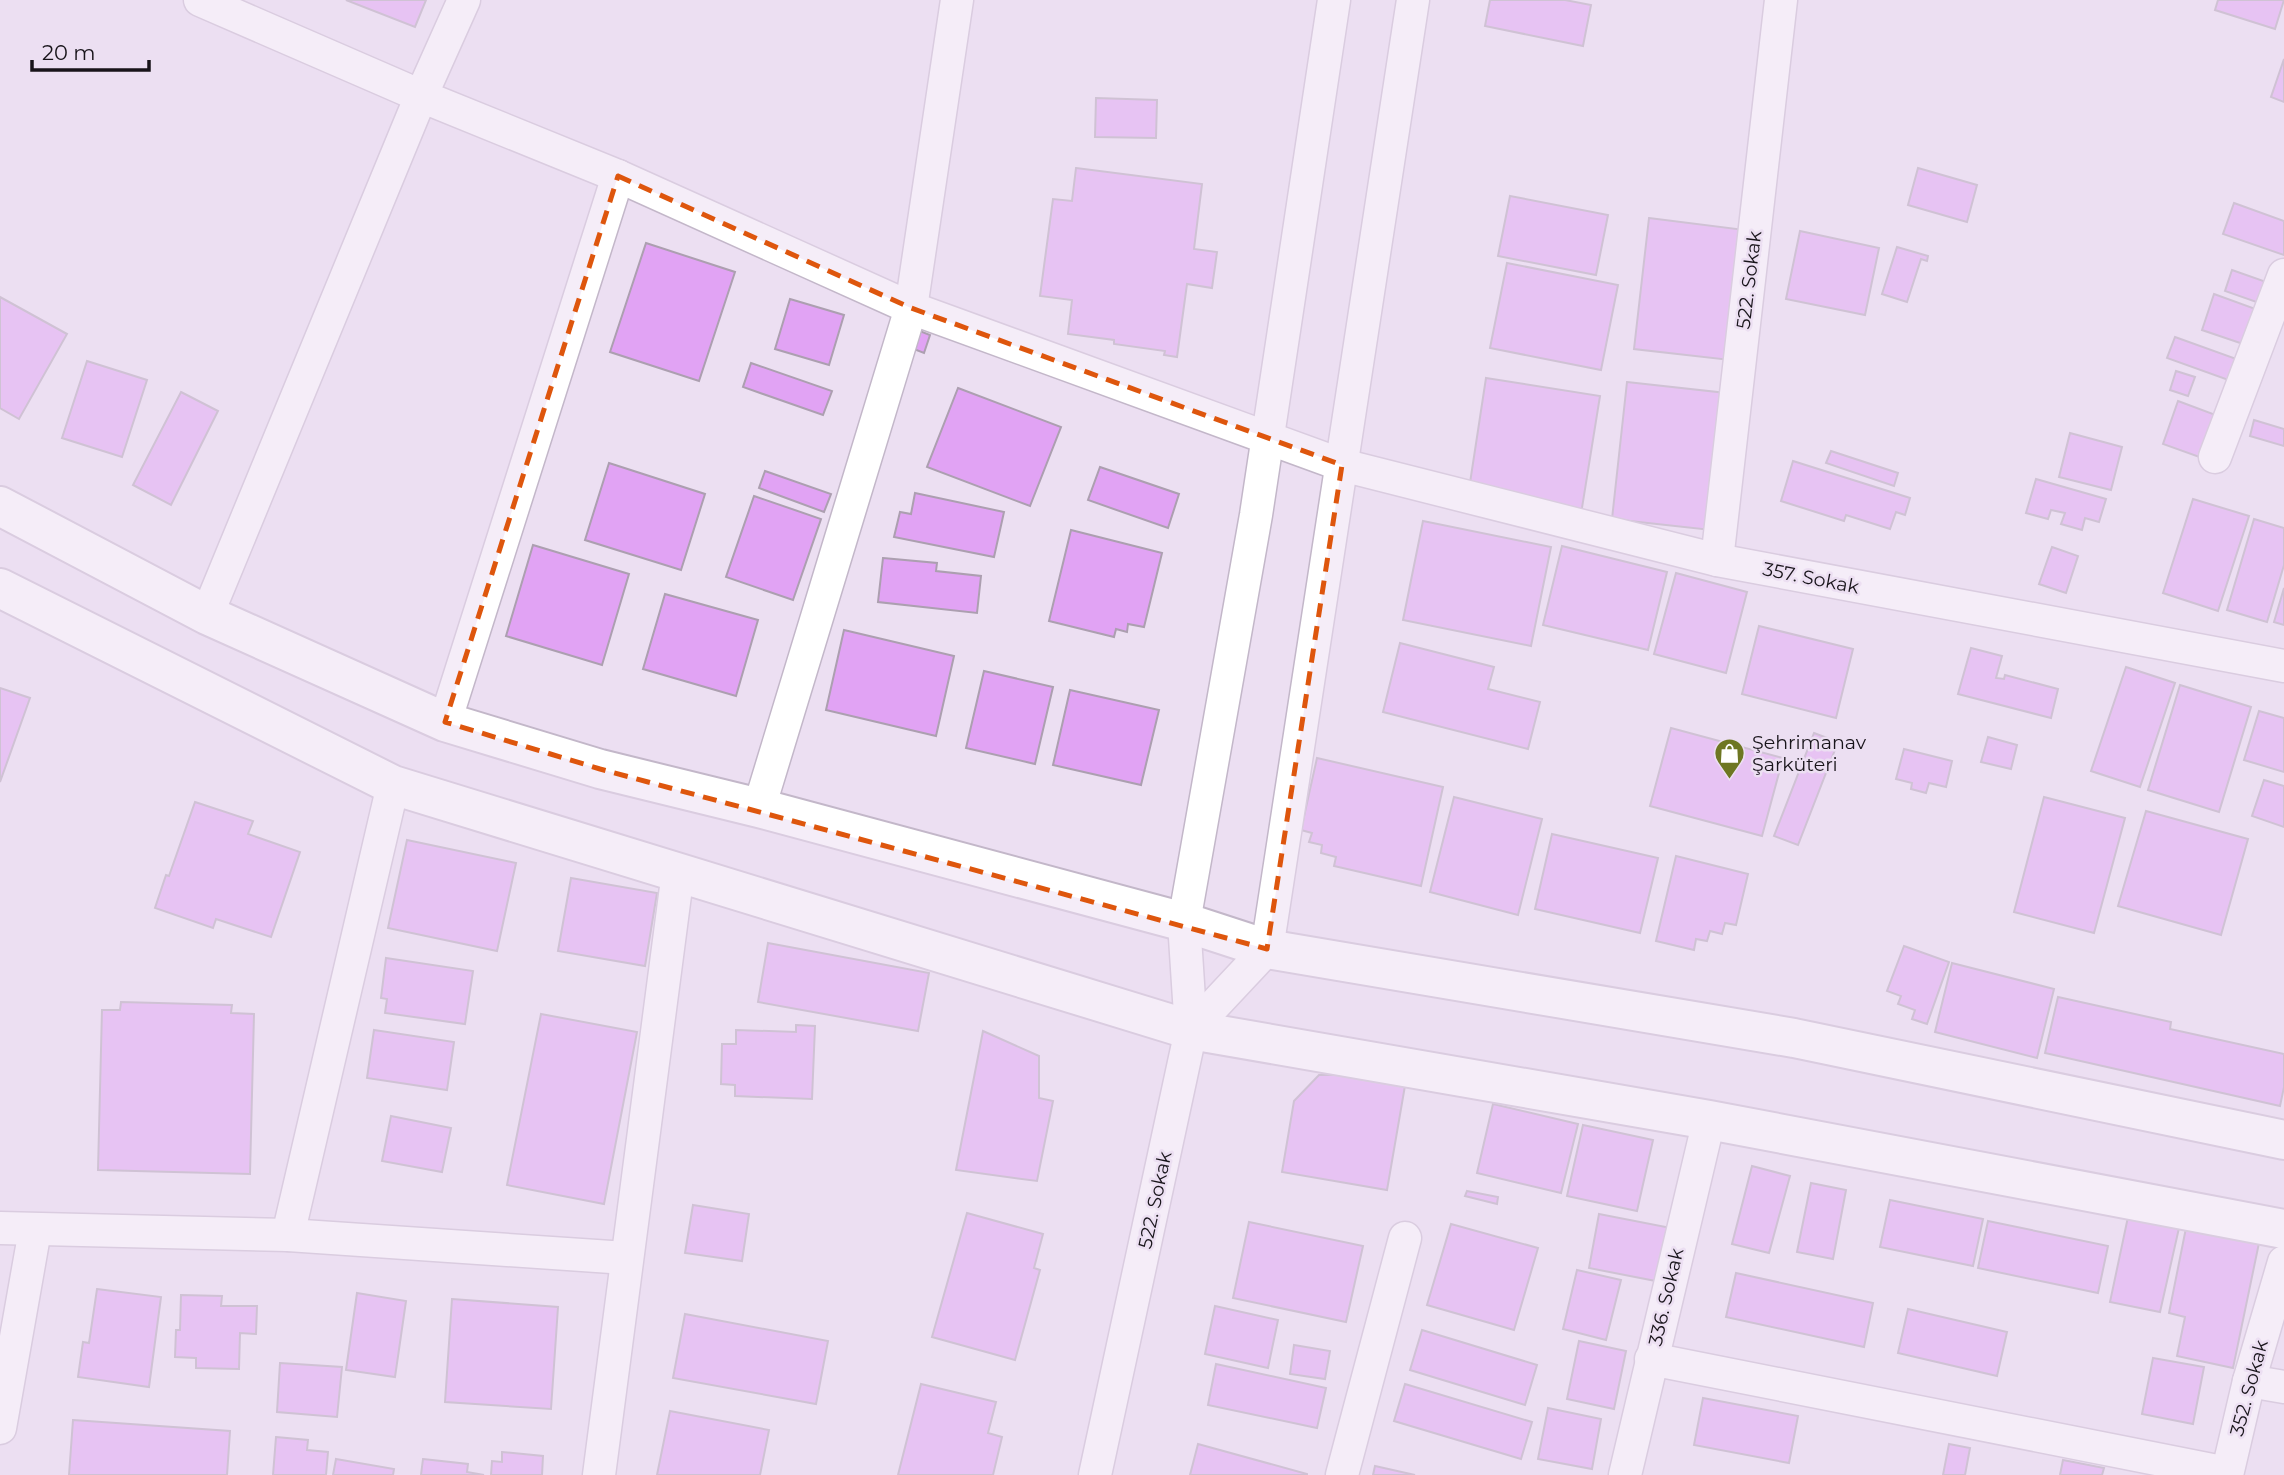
<svg xmlns="http://www.w3.org/2000/svg" width="2284" height="1475" viewBox="0 0 2284 1475" font-family="Montserrat,sans-serif">
<rect width="100%" height="100%" fill="#ecdff2"/>
<g fill="#e1a3f4" stroke="#ac9fb0" stroke-width="2">
<polygon points="346,0 426,0 415,27"/>
<polygon points="1490,0 1565,0 1591,5 1583,46 1485,26"/>
<polygon points="2218,0 2284,0 2275,29 2215,10"/>
<polygon points="2284,59 2284,102 2271,97"/>
<polygon points="1096,98 1157,100 1156,138 1095,137"/>
<polygon points="1076,168 1202,184 1194,249 1217,252 1212,288 1187,284 1177,357 1164,355 1165,351 1114,344 1114,340 1068,334 1072,300 1040,296 1053,199 1072,201"/>
<polygon points="1918,168 1977,185 1967,222 1908,205"/>
<polygon points="1510,196 1608,215 1596,275 1498,256"/>
<polygon points="2234,203 2284,221 2284,255 2223,234"/>
<polygon points="1649,218 1745,230 1730,360 1634,349"/>
<polygon points="1800,231 1879,248 1865,315 1786,299"/>
<polygon points="646,243 735,272 699,381 610,352"/>
<polygon points="1897,247 1928,256 1927,261 1921,259 1907,302 1882,294"/>
<polygon points="1507,263 1618,285 1601,370 1490,348"/>
<polygon points="2232,270 2272,284 2265,305 2225,291"/>
<polygon points="2214,294 2261,311 2249,346 2202,330"/>
<polygon points="0,297 67,334 19,419 0,408"/>
<polygon points="790,299 844,315 829,365 775,349"/>
<polygon points="912,328 930,335 924,353 906,346"/>
<polygon points="2175,337 2242,361 2234,382 2167,358"/>
<polygon points="87,361 147,380 122,457 62,438"/>
<polygon points="751,363 832,391 823,415 743,387"/>
<polygon points="2176,371 2195,377 2188,396 2170,390"/>
<polygon points="1486,378 1600,396 1581,514 1468,496"/>
<polygon points="1627,382 1726,393 1711,530 1612,519"/>
<polygon points="958,388 1061,427 1030,506 927,467"/>
<polygon points="181,392 218,411 171,505 133,485"/>
<polygon points="2178,401 2221,417 2205,459 2163,444"/>
<polygon points="2254,420 2284,429 2284,446 2250,436"/>
<polygon points="2070,433 2122,447 2111,490 2059,477"/>
<polygon points="1831,451 1898,473 1894,486 1826,463"/>
<polygon points="1793,461 1910,498 1905,515 1896,512 1890,529 1846,515 1844,521 1781,501"/>
<polygon points="609,463 705,494 681,570 585,540"/>
<polygon points="1100,467 1179,494 1168,528 1088,500"/>
<polygon points="765,471 831,494 824,512 759,488"/>
<polygon points="2036,479 2106,499 2099,522 2085,518 2082,530 2061,524 2065,513 2051,510 2048,519 2026,513"/>
<polygon points="915,493 1004,512 994,557 894,537 900,512 911,514"/>
<polygon points="754,496 821,519 793,600 726,577"/>
<polygon points="2193,499 2249,516 2218,611 2163,593"/>
<polygon points="2254,519 2284,528 2284,565 2267,622 2227,610"/>
<polygon points="1423,521 1551,547 1531,646 1403,620"/>
<polygon points="1071,530 1162,553 1144,627 1128,624 1127,632 1116,629 1114,637 1049,621"/>
<polygon points="533,545 629,574 602,665 506,636"/>
<polygon points="1562,546 1667,572 1648,650 1543,625"/>
<polygon points="2052,547 2078,556 2066,593 2039,584"/>
<polygon points="883,558 937,563 936,571 981,576 977,613 878,602"/>
<polygon points="1676,573 1747,592 1726,673 1654,654"/>
<polygon points="2284,588 2284,625 2274,622"/>
<polygon points="665,594 758,620 736,696 643,669"/>
<polygon points="1759,626 1853,649 1836,718 1742,694"/>
<polygon points="844,630 954,656 936,736 826,710"/>
<polygon points="1400,643 1494,667 1488,689 1540,702 1528,749 1383,712"/>
<polygon points="1971,648 2002,656 1996,678 2004,679 2005,675 2058,689 2051,718 1958,694"/>
<polygon points="2126,667 2175,683 2140,787 2091,771"/>
<polygon points="984,671 1053,687 1035,764 966,748"/>
<polygon points="2180,685 2251,707 2219,812 2148,790"/>
<polygon points="0,688 30,698 0,782"/>
<polygon points="1070,690 1159,710 1141,785 1053,765"/>
<polygon points="2259,711 2284,718 2284,772 2244,760"/>
<polygon points="1671,728 1783,758 1762,836 1650,806"/>
<polygon points="1814,733 1838,742 1798,845 1774,836"/>
<polygon points="1988,737 2017,745 2011,769 1981,762"/>
<polygon points="1904,749 1952,761 1946,787 1929,783 1926,793 1911,789 1912,783 1896,779"/>
<polygon points="1317,758 1443,787 1421,886 1334,866 1336,857 1321,853 1322,845 1309,842 1312,833 1301,830"/>
<polygon points="2264,780 2284,786 2284,827 2252,816"/>
<polygon points="1454,797 1542,819 1518,915 1430,892"/>
<polygon points="2044,797 2125,818 2094,933 2014,912"/>
<polygon points="195,802 253,821 248,834 300,852 271,937 216,919 213,928 155,908 166,875 169,876"/>
<polygon points="2146,811 2248,839 2221,935 2118,906"/>
<polygon points="1552,834 1658,858 1640,933 1535,909"/>
<polygon points="407,840 516,863 497,951 388,928"/>
<polygon points="1676,856 1748,874 1736,925 1725,923 1722,934 1710,931 1707,941 1696,939 1694,950 1656,941"/>
<polygon points="571,878 657,893 645,966 558,951"/>
<polygon points="768,943 929,973 918,1031 758,1002"/>
<polygon points="1904,946 1949,962 1927,1024 1912,1019 1915,1010 1898,1004 1901,996 1887,991"/>
<polygon points="386,958 473,971 465,1024 385,1013 387,999 381,998"/>
<polygon points="1952,963 2054,989 2037,1058 1935,1032"/>
<polygon points="2058,997 2171,1022 2170,1029 2284,1054 2284,1087 2280,1106 2045,1053"/>
<polygon points="121,1002 232,1005 231,1013 254,1014 250,1174 98,1170 102,1010 120,1010"/>
<polygon points="541,1014 637,1032 604,1204 507,1185"/>
<polygon points="796,1025 815,1026 812,1099 735,1096 735,1085 721,1084 722,1044 736,1044 736,1030 796,1032"/>
<polygon points="374,1030 454,1042 447,1090 367,1078"/>
<polygon points="983,1031 1039,1056 1039,1098 1053,1101 1037,1181 956,1170"/>
<polygon points="1407,1074 1387,1190 1282,1172 1294,1101 1319,1075"/>
<polygon points="1493,1104 1578,1124 1561,1193 1477,1173"/>
<polygon points="391,1116 451,1128 442,1172 382,1161"/>
<polygon points="1583,1125 1653,1140 1637,1211 1567,1196"/>
<polygon points="1752,1166 1790,1176 1769,1253 1732,1244"/>
<polygon points="1811,1183 1846,1190 1833,1259 1797,1252"/>
<polygon points="1467,1191 1498,1197 1497,1204 1465,1196"/>
<polygon points="1890,1200 1983,1219 1973,1266 1880,1247"/>
<polygon points="693,1205 749,1214 742,1261 685,1253"/>
<polygon points="967,1213 1043,1234 1034,1268 1040,1270 1015,1360 932,1337"/>
<polygon points="1599,1214 1676,1229 1666,1283 1589,1268"/>
<polygon points="2128,1217 2179,1228 2160,1312 2110,1302"/>
<polygon points="1988,1221 2108,1246 2098,1293 1978,1268"/>
<polygon points="1249,1222 1363,1246 1346,1322 1233,1298"/>
<polygon points="1451,1224 1538,1248 1514,1330 1427,1305"/>
<polygon points="2186,1228 2259,1243 2233,1368 2177,1356 2185,1317 2169,1313"/>
<polygon points="1577,1270 1621,1280 1606,1340 1563,1329"/>
<polygon points="1736,1273 1873,1303 1864,1347 1726,1317"/>
<polygon points="97,1289 161,1297 149,1387 78,1377 83,1342 89,1343"/>
<polygon points="357,1293 406,1301 395,1377 346,1370"/>
<polygon points="181,1295 222,1296 221,1306 257,1306 256,1334 240,1333 239,1369 196,1368 196,1358 175,1357 176,1330 180,1330"/>
<polygon points="452,1299 558,1307 551,1409 445,1402"/>
<polygon points="1215,1306 1278,1320 1268,1368 1205,1354"/>
<polygon points="1908,1309 2007,1332 1997,1376 1898,1353"/>
<polygon points="685,1314 828,1341 816,1404 673,1378"/>
<polygon points="1422,1330 1537,1365 1525,1405 1410,1370"/>
<polygon points="1579,1341 1626,1351 1614,1409 1567,1399"/>
<polygon points="1294,1345 1330,1351 1325,1379 1290,1374"/>
<polygon points="2153,1358 2204,1367 2193,1424 2142,1414"/>
<polygon points="280,1363 342,1367 337,1417 277,1412"/>
<polygon points="1216,1364 1326,1388 1317,1428 1208,1405"/>
<polygon points="921,1384 996,1402 988,1433 1002,1437 993,1475 898,1475"/>
<polygon points="1405,1384 1532,1422 1521,1459 1394,1421"/>
<polygon points="1703,1398 1798,1416 1789,1463 1694,1445"/>
<polygon points="1548,1408 1601,1419 1592,1469 1538,1459"/>
<polygon points="670,1411 769,1430 760,1475 657,1475"/>
<polygon points="73,1420 230,1431 227,1475 69,1475"/>
<polygon points="276,1437 308,1440 307,1450 328,1452 326,1475 273,1475"/>
<polygon points="1198,1444 1307,1474 1307,1475 1190,1475"/>
<polygon points="1949,1444 1970,1448 1965,1475 1943,1475"/>
<polygon points="502,1452 543,1456 542,1475 491,1475 492,1461 502,1462"/>
<polygon points="336,1459 394,1469 393,1475 333,1475"/>
<polygon points="423,1459 468,1464 467,1472 484,1475 421,1475"/>
<polygon points="2063,1460 2104,1468 2102,1475 2060,1475"/>
<polygon points="1375,1466 1415,1475 1373,1475"/>
</g>
<g fill="none" stroke-linecap="round" stroke-linejoin="round">
<defs>
<g id="street">
<polyline points="200,0 421,96 618,176 911,308 1342,465 1717,560 2284,666"/>
<polyline points="2215,457 2284,275"/>
<polyline points="1717,560 1781,0"/>
<polyline points="207,615 421,96 464,0"/>
<polyline points="445,722 618,176"/>
<polyline points="759,808 911,308 957,0"/>
<polyline points="1191,1030 1267,949 1413,0"/>
<polyline points="0,1228 288,1235 626,1258"/>
<polyline points="288,1235 393,785"/>
<polyline points="1651,1359 2227,1473"/>
<polyline points="2249,1381 2284,1387"/>
<polyline points="0,1428 35,1230"/>
<polyline points="599,1475 678,872"/>
<polyline points="1095,1475 1191,1030 1184,922 1256,515 1334,0"/>
<polyline points="1342,1475 1405,1238"/>
<polyline points="1625,1475 1709,1120"/>
<polyline points="2227,1475 2249,1381 2284,1262"/>
</g>
<g id="secondary">
<polyline points="0,506 207,615 445,722 600,769 759,808 1184,922 1267,949 1794,1038 2284,1140"/>
<polyline points="0,588 393,785 1191,1030 1709,1120 2284,1229"/>
</g>
</defs>
<use href="#street" stroke="#c3b7c9" stroke-width="35"/>
<use href="#secondary" stroke="#c3b7c9" stroke-width="42"/>
<use href="#street" stroke="#fff" stroke-width="32"/>
<use href="#secondary" stroke="#fff" stroke-width="38"/>
</g>
<path d="M0 0H2284V1475H0ZM 618,176 L 911,308 L 1342,465 L 1267,949 L 600,769 L 445,722 Z" fill="#ecdff2" fill-opacity=".55" fill-rule="evenodd"/>
<path fill="none" stroke="#de560d" stroke-width="5" stroke-dasharray="14 9" stroke-linejoin="round" d="M 618,176 L 911,308 L 1342,465 L 1267,949 L 600,769 L 445,722 Z"/>
<defs>
<symbol id="shop-pin" viewBox="-11 -11 22 30"><path d="M0 17L-7.5 6A9.5 9.5 0 1 1 7.5 6Z" fill="#6e7722" stroke="#ecdff2"/><path d="M-5-2.5h2.3a2.7 3.5 0 0 1 5.4 0H5L5.5 6h-11ZM-1.5-2.5h3a1.5 2.3 0 0 0-3 0Z" fill="#fff"/></symbol>
</defs>
<g fill-rule="evenodd">
<use href="#shop-pin" x="1712" y="736" width="35" height="47"/>
</g>
<g text-anchor="middle" dominant-baseline="central" stroke-width="5" stroke-linejoin="round" paint-order="stroke">
<g font-size="19" fill="#18141a" stroke="#ecdff2">
<text transform="translate(1749 280) rotate(-83)">522. Sokak</text>
<text transform="translate(1811 578) rotate(11)">357. Sokak</text>
<text transform="translate(1155 1200) rotate(-78)">522. Sokak</text>
<text transform="translate(1666 1297) rotate(-77)">336. Sokak</text>
<text transform="translate(2249 1388) rotate(-75)">352. Sokak</text>
</g>
<g font-size="19" fill="#18141a" stroke="#ecdff2" text-anchor="start">
<text x="1752" y="742">Şehrimanav<tspan x="1752" dy="22">Şarküteri</tspan></text>
</g>
</g>
<path d="M32 60v10h117v-10" fill="none" stroke="#18141a" stroke-width="3.5"/>
<text x="42" y="60" font-size="21" fill="#18141a" stroke="#ecdff2" stroke-width="5" paint-order="stroke">20 m</text>
</svg>
